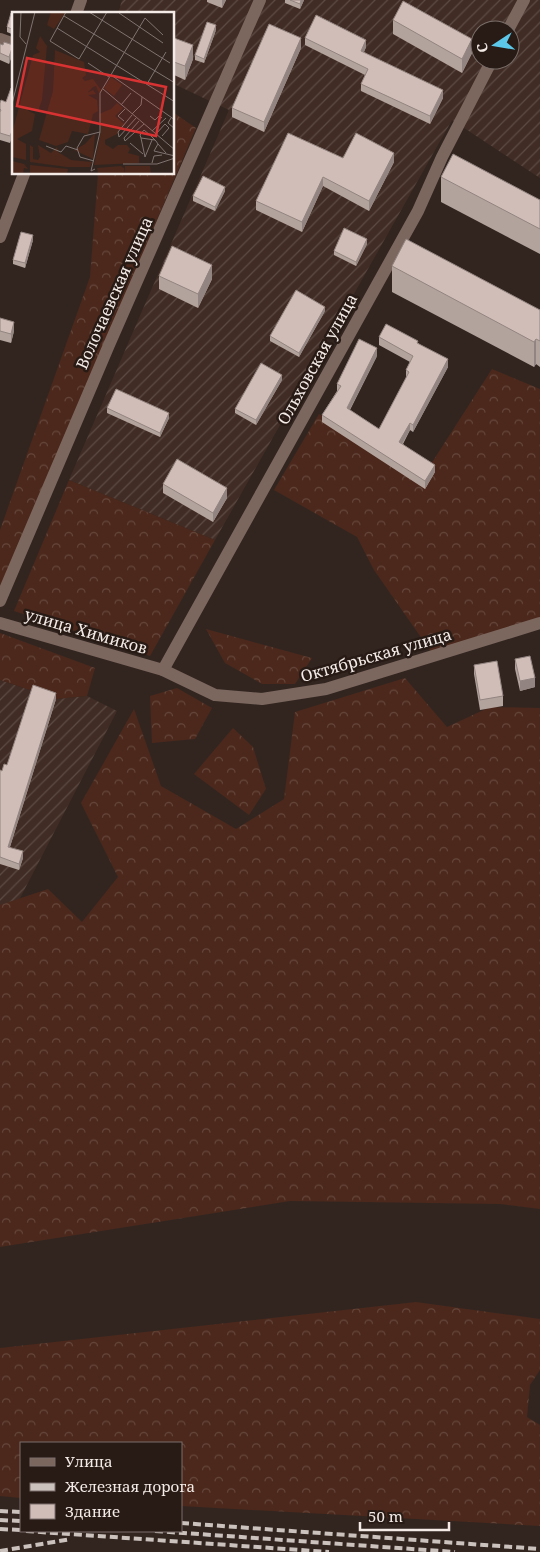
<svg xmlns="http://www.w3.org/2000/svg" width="540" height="1552" viewBox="0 0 540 1552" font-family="'Noto Serif',serif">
<defs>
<pattern id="industrial-furrows" width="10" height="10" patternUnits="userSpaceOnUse" patternTransform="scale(1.25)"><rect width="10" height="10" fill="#402c24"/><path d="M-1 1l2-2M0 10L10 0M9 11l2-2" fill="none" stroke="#5c4b44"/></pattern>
<pattern id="forest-crowns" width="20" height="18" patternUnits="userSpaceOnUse" patternTransform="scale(1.25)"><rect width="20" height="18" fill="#4b281b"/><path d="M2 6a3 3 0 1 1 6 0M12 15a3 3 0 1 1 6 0" fill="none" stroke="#66473c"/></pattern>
</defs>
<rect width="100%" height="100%" fill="#322520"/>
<g fill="url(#industrial-furrows)" fill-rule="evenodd">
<path d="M 122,0 L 540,0 L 540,178 L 452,120 L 215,540 L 69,480 L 229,110 L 174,84 L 174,14 L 118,14 ZM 480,30 L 510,30 L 510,60 L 480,60 Z"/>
<polygon points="0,680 56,699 87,696 117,711 18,902 0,906"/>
</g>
<g fill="url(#forest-crowns)">
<polygon points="174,113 196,128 0,590 0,530 90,277 98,174 174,174"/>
<polygon points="492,369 540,389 540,620 434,656 374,570 357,537 274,490 319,414 422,478"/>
<polygon points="69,480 215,540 150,656 14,611"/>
<polygon points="206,629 312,658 295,684 262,684 225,663"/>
<polygon points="0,633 95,668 87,696 56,699 0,680"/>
<polygon points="405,678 447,727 490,707 540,708 540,1209 500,1204 290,1201 0,1247 0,905 48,889 82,922 118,877 81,803 134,709 161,786 236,829 284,799 295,712"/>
<polygon points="177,688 212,708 195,739 152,743 150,696"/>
<polygon points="233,728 253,747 266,789 249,815 194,774"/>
<polygon points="416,1302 540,1319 540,1370 530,1385 527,1417 540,1425 540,1526 181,1506 181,1443 21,1443 21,1498 0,1496 0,1348"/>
</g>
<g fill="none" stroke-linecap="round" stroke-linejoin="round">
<g stroke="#7c675f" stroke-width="12">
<polyline points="76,14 81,0"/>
<polyline points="508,30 524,0"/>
<polyline points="0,39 14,44"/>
<polyline points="0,237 24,174"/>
<polyline points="0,601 109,345 260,0"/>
<polyline points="0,623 163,670 215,695 262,699 326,689 540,623"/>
<polyline points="163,670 418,211 442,157 492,60"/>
</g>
<g stroke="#cbc1bd" stroke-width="4" stroke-dasharray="8 4" stroke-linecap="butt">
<polyline points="0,1511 21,1512"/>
<polyline points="0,1520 21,1521"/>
<polyline points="181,1523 540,1549"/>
<polyline points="0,1529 21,1530"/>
<polyline points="26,1531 329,1552"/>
<polyline points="155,1531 455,1552"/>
<polyline points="0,1551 71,1539"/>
</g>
</g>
<g fill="#b3a39d">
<polygon points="207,0 226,0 222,8 207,2"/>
<polygon points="285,0 304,0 300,9 285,3"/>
<polygon points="14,14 14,35 7,32 7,27"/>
<polygon points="393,20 472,53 462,73 393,34"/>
<polygon points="216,30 204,63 195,60 195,55"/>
<polygon points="174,38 193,59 185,80 174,75"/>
<polygon points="305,38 366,47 364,52 443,98 430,124 361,91 361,84 365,75 305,45"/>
<polygon points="0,44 13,52 9,64 0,60"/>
<polygon points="301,48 264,132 232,117 232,108"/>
<polygon points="11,88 10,143 0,140 0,103 6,102"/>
<polygon points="343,158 394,162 369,211 323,186 302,232 256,210 256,201"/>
<polygon points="441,177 540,200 540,254 441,202"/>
<polygon points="225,191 215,211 193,201 193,196"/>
<polygon points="33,240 25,268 13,264 13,260"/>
<polygon points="367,244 356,266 334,255 334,251"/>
<polygon points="392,266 540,310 540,367 536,364 534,367 392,292"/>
<polygon points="159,276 212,279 198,308 159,289"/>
<polygon points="325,311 299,357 270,341 270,336"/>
<polygon points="0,318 14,331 11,343 0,340"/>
<polygon points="379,337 418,343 448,367 413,432 410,430 403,444 435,472 425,489 322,422 322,415 337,391 337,384 377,356 350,410 379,429 406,378 406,370 410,362 379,345"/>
<polygon points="282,380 256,425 235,413 235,409"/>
<polygon points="107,408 169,418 160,437 107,413"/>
<polygon points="163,484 227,498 213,522 163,493"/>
<polygon points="515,659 535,687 520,691 515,669"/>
<polygon points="474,665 503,696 503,706 480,710 474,674"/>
<polygon points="56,699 10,847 23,858 19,870 0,864 0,770 2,771 7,765"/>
</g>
<g fill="#928480">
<polygon points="222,0 226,0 222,8"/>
<polygon points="301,0 304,0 300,9 300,4"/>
<polygon points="216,25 216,30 204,63 204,59"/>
<polygon points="301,38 301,48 264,132 264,122"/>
<polygon points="472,39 472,53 462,73 462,59"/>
<polygon points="366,40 366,47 361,59 361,51"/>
<polygon points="13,45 13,52 9,64 9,57"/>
<polygon points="193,45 193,59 185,80 185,66"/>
<polygon points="443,90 443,98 430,124 430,116"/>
<polygon points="14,126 14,133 10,143 10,136"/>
<polygon points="394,153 394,162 369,211 369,201"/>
<polygon points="323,177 323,186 302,232 302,222"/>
<polygon points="225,187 225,191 215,211 215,207"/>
<polygon points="33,235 33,240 25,268 25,263"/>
<polygon points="367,239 367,244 356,266 356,262"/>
<polygon points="212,265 212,279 198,308 198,294"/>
<polygon points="325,307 325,311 299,357 299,353"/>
<polygon points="14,322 14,331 11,343 11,334"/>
<polygon points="536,339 536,364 534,367 534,342"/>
<polygon points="377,348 377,356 347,415 347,408"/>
<polygon points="448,359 448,367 413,432 413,425"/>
<polygon points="282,375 282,380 256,425 256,420"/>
<polygon points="169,413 169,418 160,437 160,433"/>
<polygon points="410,423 410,430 399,449 399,442"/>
<polygon points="435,465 435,472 425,489 425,481"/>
<polygon points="227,488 227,498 213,522 213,513"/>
<polygon points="535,678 535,687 520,691 520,681"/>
<polygon points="56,693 56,699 8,853 8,847"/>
<polygon points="23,851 23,858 19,870 19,864"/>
</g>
<g fill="#d0bdb7" stroke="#928480">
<polygon points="290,0 301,0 300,4"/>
<polygon points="403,1 472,39 462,59 393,20"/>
<polygon points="11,13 14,14 14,30 7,27"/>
<polygon points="316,15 366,40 361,51 443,90 430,116 361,84 368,69 305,38"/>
<polygon points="207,22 216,25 204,59 195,55"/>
<polygon points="269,24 301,38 264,122 232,108"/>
<polygon points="174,38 193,45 185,66 174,62"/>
<polygon points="4,42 13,45 9,57 0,53 0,44 3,45"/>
<polygon points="11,88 14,89 14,126 10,136 0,133 0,112 1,110 0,109 0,103 1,100 6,102"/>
<polygon points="288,133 343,158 356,133 394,153 369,201 323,177 302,222 256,201"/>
<polygon points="453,154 540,200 540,229 441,177"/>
<polygon points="203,176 225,187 215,207 193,196"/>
<polygon points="344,228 367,239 356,262 334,251"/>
<polygon points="21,232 33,235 25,263 13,260"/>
<polygon points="406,239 540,310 540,341 536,339 534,342 392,266"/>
<polygon points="172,246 212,265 198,294 159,276"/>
<polygon points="296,290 325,307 299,353 270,336"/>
<polygon points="0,318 14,322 11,334 0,331"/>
<polygon points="386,324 418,341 417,343 448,359 413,425 410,423 399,442 435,465 425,481 322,415 341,386 337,384 359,339 377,348 347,408 379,429 409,372 406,370 413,356 379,337"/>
<polygon points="261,363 282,375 256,420 235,409"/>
<polygon points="116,389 169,413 160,433 107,408"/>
<polygon points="177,459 227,488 213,513 163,484"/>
<polygon points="530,656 535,678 520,681 515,659"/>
<polygon points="497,661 503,696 480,700 474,665"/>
<polygon points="33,685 56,693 8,847 23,851 19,864 0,857 0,770 2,771 4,764 7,765"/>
</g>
<g text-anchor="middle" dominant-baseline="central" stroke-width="5" stroke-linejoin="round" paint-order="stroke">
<g font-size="16" fill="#f4ebe7" stroke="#281b16">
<text transform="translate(114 293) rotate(-66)">Волочаевская улица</text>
<text transform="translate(317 359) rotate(-61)">Ольховская улица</text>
<text transform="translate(86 631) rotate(16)">улица Химиков</text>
<text transform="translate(376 655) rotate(-16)">Октябрьская улица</text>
</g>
</g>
<g transform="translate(12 12)">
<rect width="162" height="162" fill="#322520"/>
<path d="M 39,0 L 54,0 L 42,17 L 35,13 ZM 28,24 L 35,34 L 30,88 L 26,99 L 15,98 L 23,102 L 20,119 L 5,127 L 14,132 L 14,148 L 0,145 L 0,121 L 21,43 L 28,40 L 24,36 ZM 43,38 L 72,50 L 74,63 L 70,66 L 73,69 L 81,67 L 89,78 L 87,81 L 84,74 L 81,75 L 75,81 L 81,78 L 84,82 L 76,83 L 85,88 L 86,99 L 81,102 L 76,122 L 60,119 L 56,130 L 44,134 L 27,128 L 41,79 ZM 99,65 L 110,73 L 102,84 L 92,76 ZM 105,91 L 111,96 L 103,104 L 112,112 L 105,122 L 93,128 L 93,132 L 101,137 L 106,133 L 115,133 L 118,137 L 116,141 L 127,144 L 127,151 L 82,153 L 89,119 L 87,102 L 99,97 ZM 83,121 L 81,147 L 62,138 L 73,132 ZM 18,133 L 21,135 L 21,147 L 26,148 L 28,145 L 26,133 L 39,141 L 45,135 L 46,140 L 59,148 L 80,150 L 78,155 L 55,155 L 18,150 ZM 0,149 L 12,152 L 16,157 L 12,156 L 11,162 L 0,162 ZM 18,153 L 56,157 L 55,161 L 18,162 ZM 109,154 L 112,156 L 112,162 L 86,161 L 85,156 Z" fill="#4b281b"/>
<path d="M 113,154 L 138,154 L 139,162 L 112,163 Z" fill="#4b281b"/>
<path fill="none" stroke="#807470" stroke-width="1" d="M 9,0 L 8,25 L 14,32M 54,0 L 38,29 L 67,47 L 95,0M 77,0 L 158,51M 107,1 L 151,31M 52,4 L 163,71M 45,16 L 163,90M 76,51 L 97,65M 99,63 L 163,108M 135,72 L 154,40M 91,77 L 163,138M 0,92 L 23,0M 109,93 L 119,81M 120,102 L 129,93 L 130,85M 120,103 L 106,120 L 107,125 L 124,106M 138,104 L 143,108 L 147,104 L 150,106M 159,106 L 156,111 L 163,117M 112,109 L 106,104 L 113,97M 127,109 L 112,126 L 113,129 L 132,112M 140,119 L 154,106M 144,122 L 153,112 L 157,116 L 150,124M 129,126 L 133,145 L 140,128M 143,128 L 129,126 L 128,123 L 132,118 L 139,124 L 144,129 L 146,132M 118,131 L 131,142M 34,134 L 49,140 L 54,134 L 66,138M 154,141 L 146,132 L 142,139 L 163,144M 82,149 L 68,145 L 65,136 L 72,124 L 88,120M 140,151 L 142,144 L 150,143M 111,152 L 145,152 L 163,146M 83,157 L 79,159 L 88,120 L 88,81 L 133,6 L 151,23"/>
<path fill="#d83232" fill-opacity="0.15" stroke="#d83232" stroke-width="2.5" d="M 15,46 L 154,75 L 144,124 L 5,94 Z"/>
<rect width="162" height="162" fill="none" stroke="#f4ebe7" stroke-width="2.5"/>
</g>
<rect x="20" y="1442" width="162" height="90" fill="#281b16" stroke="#7a6e6a"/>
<rect x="30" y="1458" width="25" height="8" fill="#7c675f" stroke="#7a6e6a"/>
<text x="65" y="1467" font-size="15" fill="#f4ebe7">Улица</text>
<rect x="30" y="1483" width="25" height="8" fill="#cbc1bd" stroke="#7a6e6a"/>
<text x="65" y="1492" font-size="15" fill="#f4ebe7">Железная дорога</text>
<rect x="30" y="1504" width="25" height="15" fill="#d0bdb7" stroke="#7a6e6a"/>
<text x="65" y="1517" font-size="15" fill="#f4ebe7">Здание</text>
<g transform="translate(495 45) rotate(258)"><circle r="24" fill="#281b16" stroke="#7a6e6a"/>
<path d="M0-4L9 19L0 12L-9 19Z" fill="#5cc7e8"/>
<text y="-8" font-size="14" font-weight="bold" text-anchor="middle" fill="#f4ebe7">С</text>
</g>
<path d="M360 1522v8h89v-8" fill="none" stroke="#f4ebe7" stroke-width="2.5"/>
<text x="368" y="1522" font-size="15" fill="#f4ebe7" stroke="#281b16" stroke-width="4" paint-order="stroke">50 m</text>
</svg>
